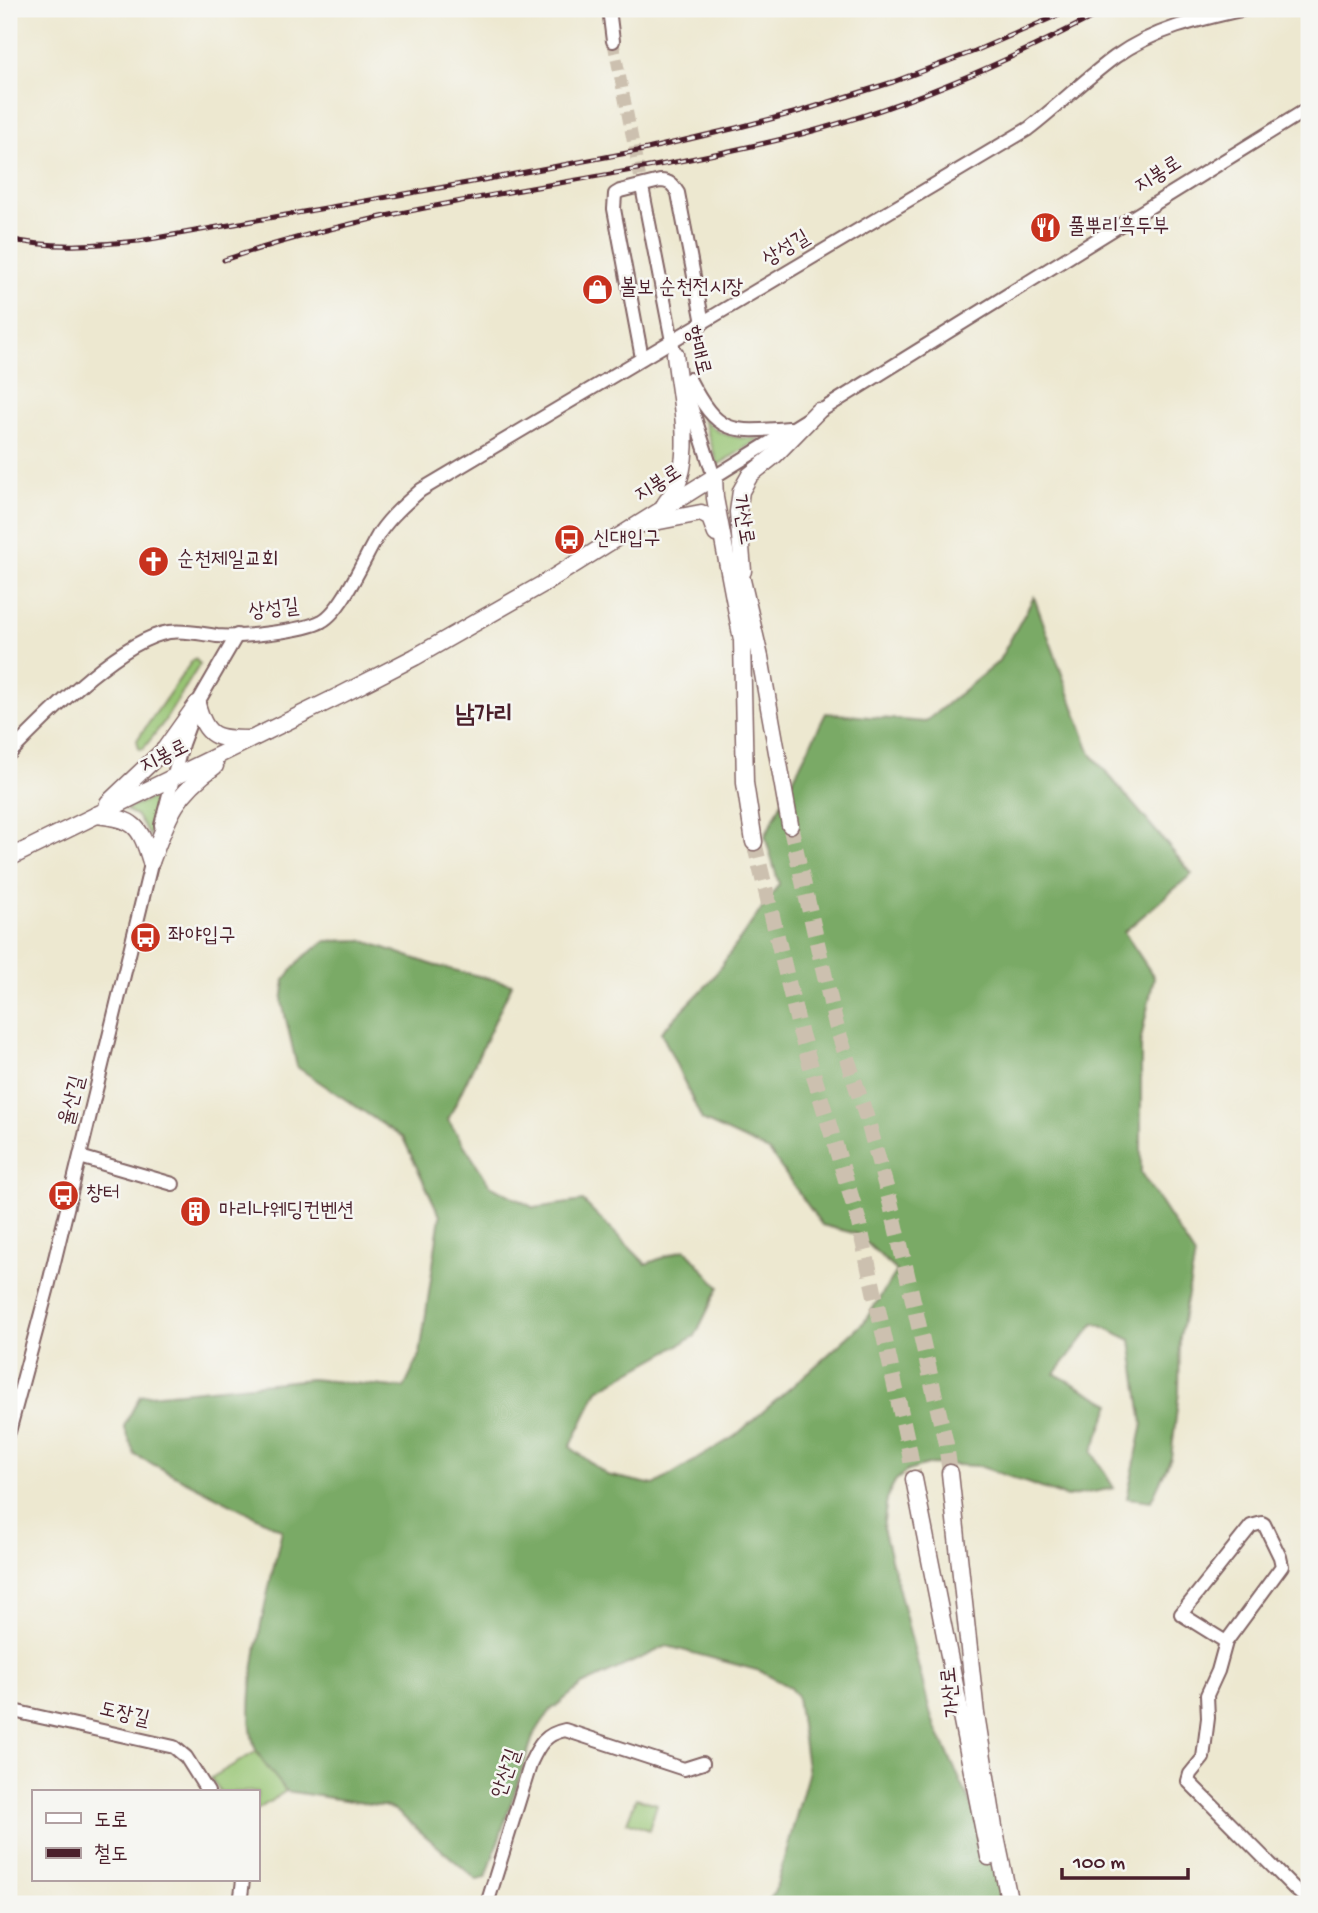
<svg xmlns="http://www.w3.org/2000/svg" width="1318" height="1913" viewBox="0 0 1318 1913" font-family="'Gochi Hand','Poor Story',sans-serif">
<rect width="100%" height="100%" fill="#f6f6f2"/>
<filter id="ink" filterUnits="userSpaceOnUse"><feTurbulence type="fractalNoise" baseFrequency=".0143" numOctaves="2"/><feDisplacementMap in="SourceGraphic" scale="14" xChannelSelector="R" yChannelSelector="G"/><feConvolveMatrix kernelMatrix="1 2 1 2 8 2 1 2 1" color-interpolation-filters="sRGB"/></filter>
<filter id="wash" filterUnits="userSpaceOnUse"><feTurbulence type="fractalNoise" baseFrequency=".00686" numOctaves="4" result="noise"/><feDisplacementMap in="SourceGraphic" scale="28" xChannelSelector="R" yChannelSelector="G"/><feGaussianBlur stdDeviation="1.57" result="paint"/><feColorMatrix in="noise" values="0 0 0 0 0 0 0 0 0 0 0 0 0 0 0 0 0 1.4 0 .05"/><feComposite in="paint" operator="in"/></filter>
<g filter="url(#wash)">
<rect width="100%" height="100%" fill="#ede8d0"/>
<g fill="#98c574" stroke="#717250" stroke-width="2">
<path d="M 702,416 C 715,437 739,439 761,438 L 718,465 Z"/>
<polygon points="195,659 200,664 164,722 143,749 139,749 137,740 192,661"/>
<polygon points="159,795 150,836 136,815 125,810"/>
<polygon points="257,1751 286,1791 257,1810 257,1792 220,1792 211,1778"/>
<polygon points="636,1798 657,1804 649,1830 627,1822"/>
</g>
<path fill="#7aaa66" stroke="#626448" stroke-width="2" d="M 1034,597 L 1091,754 L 1192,874 L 1124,932 L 1154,977 L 1141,1039 L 1141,1173 L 1195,1256 L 1180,1337 L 1179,1392 L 1171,1458 L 1151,1501 L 1127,1498 L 1143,1424 L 1131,1340 L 1095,1323 L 1055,1374 L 1111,1404 L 1092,1452 L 1114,1488 L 1067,1497 L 979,1466 L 931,1464 L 907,1471 L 895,1481 L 887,1499 L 883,1528 L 932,1719 L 1017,1904 L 767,1904 L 776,1888 L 808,1774 L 797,1697 L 789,1687 L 760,1671 L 667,1646 L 582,1685 L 551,1710 L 534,1734 L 486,1878 L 477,1880 L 395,1810 L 383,1806 L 286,1791 C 277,1778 264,1766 257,1752 C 235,1709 272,1578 282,1530 L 135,1455 L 124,1426 L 140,1396 L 311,1379 L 404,1388 L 420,1355 L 440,1216 L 403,1138 L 297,1067 L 282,1002 L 285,979 L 302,958 L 326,941 L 362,940 L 433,965 L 512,984 L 448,1120 L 490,1185 L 534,1208 L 583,1201 L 646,1264 L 685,1249 L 719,1287 L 695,1336 L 598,1390 L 570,1447 L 607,1475 L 654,1485 L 735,1436 L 820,1362 L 864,1322 L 897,1271 L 857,1234 L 822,1225 L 769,1151 L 702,1120 L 661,1032 L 709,983 L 779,884 L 765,836 L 826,713 L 925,722 L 998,662 Z"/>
</g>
<g filter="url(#ink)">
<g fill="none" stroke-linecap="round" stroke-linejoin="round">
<polyline stroke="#ccc0af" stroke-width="12" stroke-dasharray="12 6" stroke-linecap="butt" points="613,41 643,192"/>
<g stroke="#ccc0af" stroke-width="16" stroke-dasharray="16 8" stroke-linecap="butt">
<polyline points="790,825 836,1025 868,1122 891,1205 946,1444 950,1473"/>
<polyline points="754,842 800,1031 858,1219 909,1449 914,1479"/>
</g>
<defs>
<g id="minor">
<polyline points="609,9 613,41"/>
<polyline points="643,192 673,346"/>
<path d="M 642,358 L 614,209 L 615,194 L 620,191 L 660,181 C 670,181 673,185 678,193 L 703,323"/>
<path d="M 689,379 C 718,434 729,433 789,428"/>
<polyline points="684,384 714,477 1309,108"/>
<path d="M 9,754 C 45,718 119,640 169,632 C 186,630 201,634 217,636 C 237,638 305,631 322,621 C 343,610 366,554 380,532 C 391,516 406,503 421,490 L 1028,129 C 1058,106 1085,79 1115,57 C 1154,29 1200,19 1245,9"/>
<polyline points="161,825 182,744 197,704 237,635"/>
<polyline points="80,1157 173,1184"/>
<polyline points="9,1432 48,1287 153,856"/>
<polyline points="1226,1642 1181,1614 1251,1526 1262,1523 1264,1524 1280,1557 1282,1566 1226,1642 1218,1671 1207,1695 1208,1718 1203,1758 1190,1774 1188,1781 1295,1889 1309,1901"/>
<polyline points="9,1710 174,1747 186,1757 208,1792"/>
<polyline points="240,1904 243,1880"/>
<path d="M 487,1904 L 531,1762 C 539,1745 545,1734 565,1730 L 684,1769 L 703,1763"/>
</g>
<g id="major">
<polyline points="714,477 715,498 742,640 745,783 754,842"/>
<path d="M 665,504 C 670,497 676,489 679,480 C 692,441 679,394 675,354"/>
<polyline points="644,524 701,513 710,518 716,534"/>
<polyline points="738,563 760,657 790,825"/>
<polyline points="743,571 738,512 741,491 750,475 775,455 818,411"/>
<path d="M 197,704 C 206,738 216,739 248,739"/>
<polyline points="108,803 165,749 197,704"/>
<path d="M 96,815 C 135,819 140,825 151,862"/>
<polyline points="9,858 343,694 415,657 543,584 714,477"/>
<path d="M 151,862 C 168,817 174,795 215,766"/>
<polyline points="950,1473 976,1714 994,1827 1010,1904"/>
<polyline points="914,1479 989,1857"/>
</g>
</defs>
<use href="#minor" stroke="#836565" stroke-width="16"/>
<use href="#major" stroke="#836565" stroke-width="19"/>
<use href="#minor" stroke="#fff" stroke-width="12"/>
<use href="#major" stroke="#fff" stroke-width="16"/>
<defs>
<g id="rail">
<path d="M 9,239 C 52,249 95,245 139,241 L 467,183 L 643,150 L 736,128 L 801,111 L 893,82 L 975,51 L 1072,9"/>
<path d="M 224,260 C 404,199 595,184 778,140 C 895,112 1003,64 1108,9"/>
</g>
</defs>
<use href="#rail" stroke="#4a1f2b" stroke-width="5"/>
<use href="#rail" stroke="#f6f6f2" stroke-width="2.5" stroke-dasharray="8" stroke-linecap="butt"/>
</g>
</g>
<defs>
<symbol id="restaurant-disc" viewBox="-11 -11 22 22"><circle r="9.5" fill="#c8321e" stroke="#f6f6f2"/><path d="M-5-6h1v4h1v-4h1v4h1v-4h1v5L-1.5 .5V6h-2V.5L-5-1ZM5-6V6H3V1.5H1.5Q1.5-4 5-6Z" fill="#fff"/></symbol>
<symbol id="shop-disc" viewBox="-11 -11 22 22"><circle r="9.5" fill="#c8321e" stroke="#f6f6f2"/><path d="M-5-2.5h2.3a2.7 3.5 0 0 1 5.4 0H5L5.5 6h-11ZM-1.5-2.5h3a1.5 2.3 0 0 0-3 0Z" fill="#fff"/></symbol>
<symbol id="bus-disc" viewBox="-11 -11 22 22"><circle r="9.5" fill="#c8321e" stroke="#f6f6f2"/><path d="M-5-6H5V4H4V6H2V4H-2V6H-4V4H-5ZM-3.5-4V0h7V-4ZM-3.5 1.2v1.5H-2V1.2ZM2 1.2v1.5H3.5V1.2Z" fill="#fff"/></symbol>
<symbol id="church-disc" viewBox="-11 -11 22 22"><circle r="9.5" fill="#c8321e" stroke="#f6f6f2"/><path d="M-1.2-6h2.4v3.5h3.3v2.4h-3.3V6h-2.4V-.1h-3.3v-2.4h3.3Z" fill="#fff"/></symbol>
<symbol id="building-disc" viewBox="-11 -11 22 22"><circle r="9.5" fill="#c8321e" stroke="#f6f6f2"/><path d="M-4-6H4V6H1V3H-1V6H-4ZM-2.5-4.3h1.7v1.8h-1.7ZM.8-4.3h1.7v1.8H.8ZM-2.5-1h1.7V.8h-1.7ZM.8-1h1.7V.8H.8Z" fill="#fff"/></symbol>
</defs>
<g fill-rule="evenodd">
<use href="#restaurant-disc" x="1028" y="210" width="35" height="35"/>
<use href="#shop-disc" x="580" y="272" width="35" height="35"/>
<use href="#bus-disc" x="552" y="522" width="35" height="35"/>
<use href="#church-disc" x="136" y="544" width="35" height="35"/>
<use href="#bus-disc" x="128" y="920" width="35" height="35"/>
<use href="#bus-disc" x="46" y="1178" width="35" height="35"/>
<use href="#building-disc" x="178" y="1194" width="35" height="35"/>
</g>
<g text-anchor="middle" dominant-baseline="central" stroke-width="5" stroke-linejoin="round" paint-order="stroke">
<g font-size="21" fill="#4a1f2b" stroke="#f6f6f2">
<text transform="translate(1159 176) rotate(-32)">지봉로</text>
<text transform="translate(787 250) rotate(-31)">상성길</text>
<text transform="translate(696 351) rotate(75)">향매로</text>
<text transform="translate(659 485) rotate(-32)">지봉로</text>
<text transform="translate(741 520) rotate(80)">가산로</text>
<text transform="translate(274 611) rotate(-7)">상성길</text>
<text transform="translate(165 758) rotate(-26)">지봉로</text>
<text transform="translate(74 1101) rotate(-76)">율산길</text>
<text transform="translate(953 1692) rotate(-96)">가산로</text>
<text transform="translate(124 1716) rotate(13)">도장길</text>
<text transform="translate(508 1774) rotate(-71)">안산길</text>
</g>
<g font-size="21" fill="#4a1f2b" stroke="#f6f6f2" text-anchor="start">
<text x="1068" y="228">풀뿌리흑두부</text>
<text x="620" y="289">볼보 순천전시장</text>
<text x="593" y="540">신대입구</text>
<text x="177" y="561">순천제일교회</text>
<text x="168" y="937">좌야입구</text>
<text x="86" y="1195">창터</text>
<text x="219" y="1212">마리나웨딩컨벤션</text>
</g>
<g font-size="24" font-weight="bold" fill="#4a1f2b" stroke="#f6f6f2">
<text x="484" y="716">남가리</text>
</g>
</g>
<rect width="1318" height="1913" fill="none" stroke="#f6f6f2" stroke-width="35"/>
<rect x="32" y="1790" width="228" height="91" fill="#f6f6f2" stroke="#b1a0a2" stroke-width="2"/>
<rect x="46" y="1813" width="35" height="10" fill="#ffffff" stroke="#b1a0a2" stroke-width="2"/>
<text x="94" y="1826" font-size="21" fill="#4a1f2b">도로</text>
<rect x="46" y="1848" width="35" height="10" fill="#4a1f2b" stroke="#b1a0a2" stroke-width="2"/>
<text x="94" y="1860" font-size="21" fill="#4a1f2b">철도</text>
<path d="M1062 1868v10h126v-10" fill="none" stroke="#4a1f2b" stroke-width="3.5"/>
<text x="1073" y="1868" font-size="21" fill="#4a1f2b" stroke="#f6f6f2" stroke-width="5" paint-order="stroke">100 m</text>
</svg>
